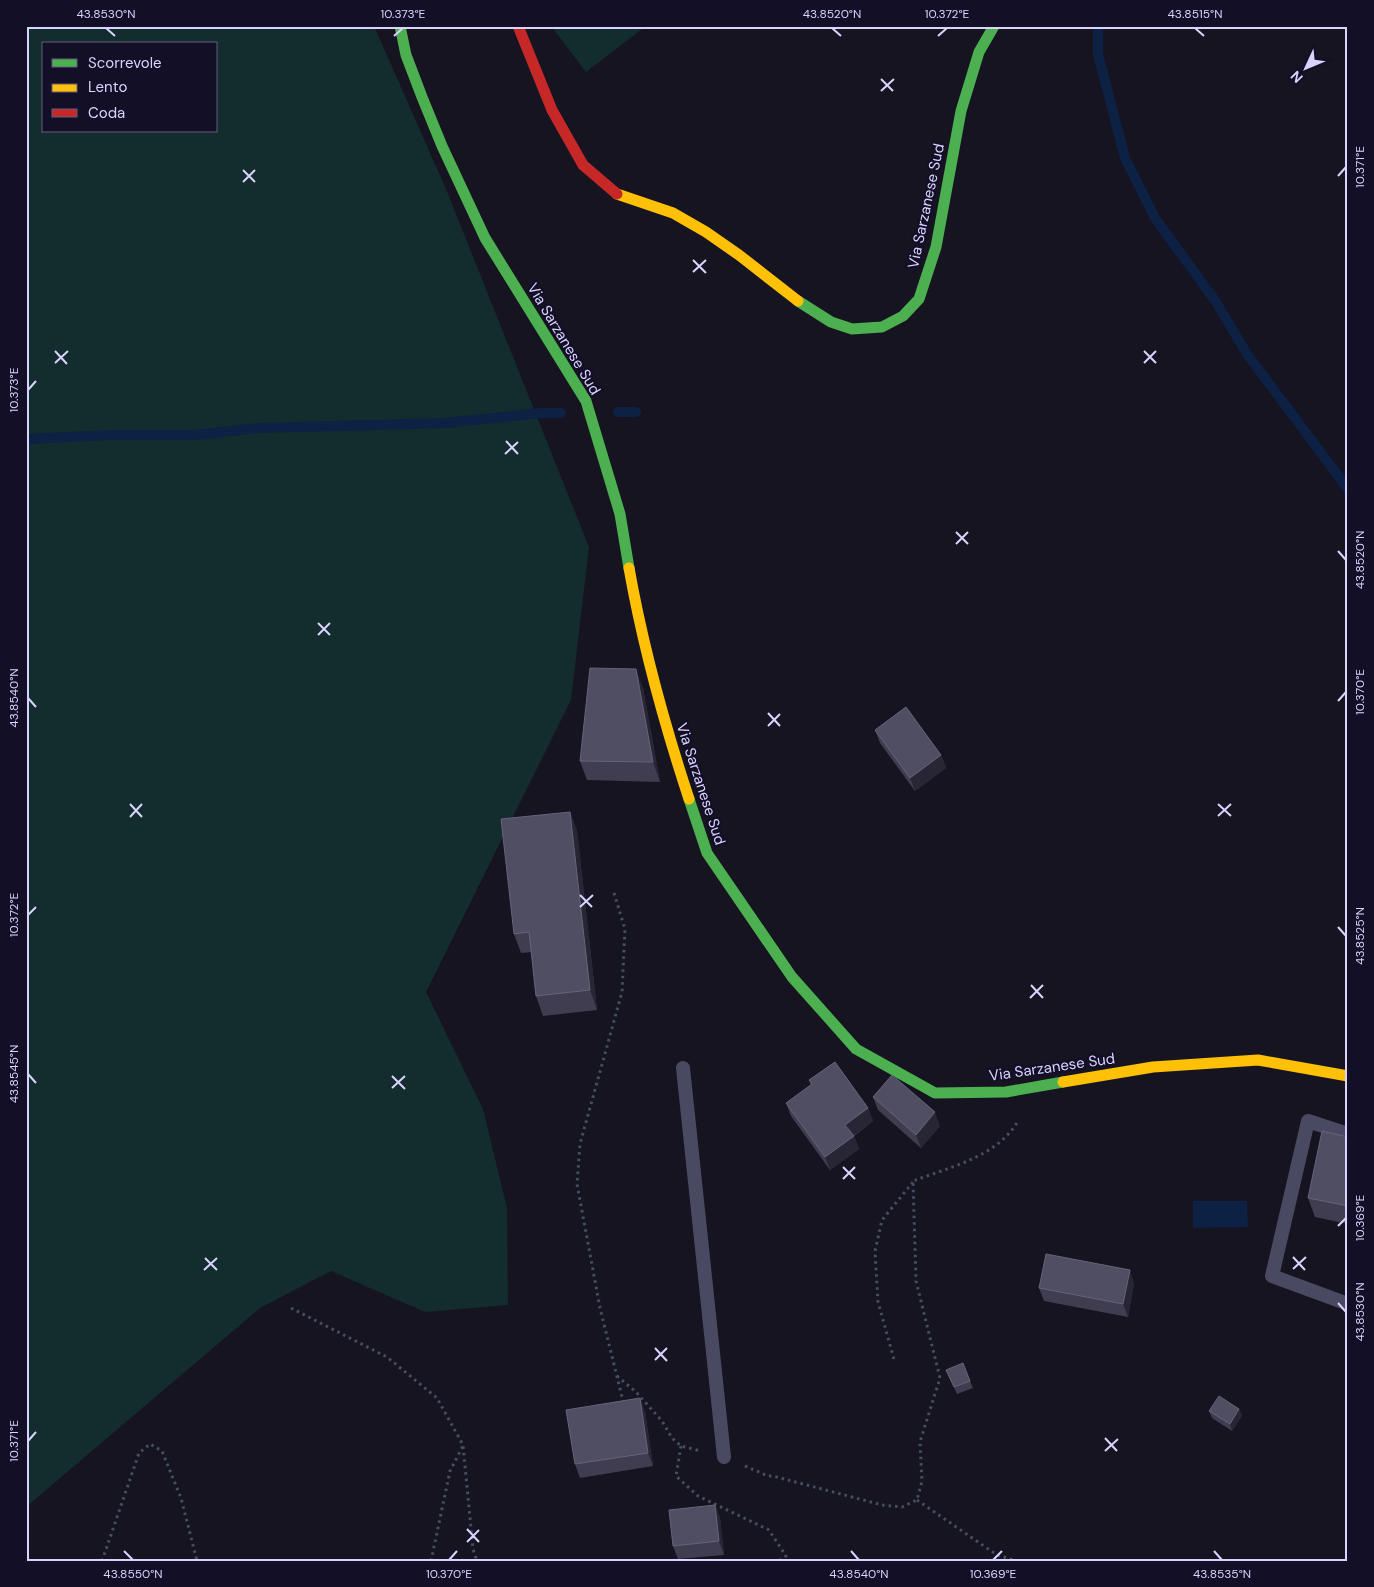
<svg xmlns="http://www.w3.org/2000/svg" width="1374" height="1587" viewBox="0 0 1374 1587" font-family="'DM Sans',sans-serif">
<rect width="100%" height="100%" fill="#161421"/>
<g fill="#132c2d" fill-rule="evenodd">
<path d="M 26,26 L 374,26 L 446,189 L 589,547 L 571,700 L 426,992 L 483,1109 L 507,1208 L 508,1305 L 425,1312 L 331,1271 L 260,1308 L 26,1507 ZM 44,44 L 216,44 L 216,131 L 44,131 Z"/>
<polygon points="551,26 646,26 586,72"/>
</g>
<polygon fill="#0d2144" points="1193,1201 1247,1201 1248,1227 1193,1228"/>
<g fill="none" stroke-linecap="round" stroke-linejoin="round">
<g stroke="#0d2144" stroke-width="10">
<polyline points="1099,26 1098,32 1098,54 1125,158 1155,218 1216,302 1247,354 1348,489"/>
<polyline points="618,412 636,412"/>
<polyline points="26,439 111,435 196,435 259,428 446,423 542,413 561,413"/>
</g>
<g stroke="#44505f" stroke-width="3" stroke-dasharray="2.5 4" stroke-linecap="butt">
<polyline points="614,893 625,929 622,992 580,1144 577,1184 600,1308 624,1405"/>
<polyline points="291,1308 387,1357 437,1398 463,1445 473,1549 477,1561"/>
<polyline points="894,1359 878,1302 875,1251 882,1220 913,1182"/>
<polyline points="617,1376 636,1392 662,1421 672,1438 681,1446 701,1451"/>
<polyline points="681,1446 676,1476 698,1496 769,1530 786,1556 779,1561"/>
<path d="M 745,1466 L 768,1476 L 773,1476 L 882,1505 L 902,1507 L 917,1500 L 922,1481 L 920,1442 L 940,1378 L 916,1281 L 913,1181 C 950,1167 997,1157 1018,1121"/>
<polyline points="917,1500 997,1555 1017,1561"/>
<polyline points="102,1561 139,1453 150,1444 162,1451 181,1498 197,1561"/>
<polyline points="431,1561 450,1471 463,1446"/>
</g>
<g stroke="#4a4962" stroke-width="14">
<polyline points="683,1068 724,1457"/>
<polyline points="1348,1134 1308,1121 1272,1276 1348,1304"/>
</g>
<g stroke="#4caf50" stroke-width="11">
<polyline points="400,26 406,55 422,97 442,146 485,238 586,401 620,514 629,568"/>
<polyline points="798,301 831,322 852,329 882,327 903,316 919,299 936,247 961,111 979,52 994,26"/>
<polyline points="689,799 707,853 792,977 856,1049 935,1093 1006,1092 1063,1082"/>
</g>
<g stroke="#ffc107" stroke-width="11">
<polyline points="617,194 673,213 706,232 739,255 798,301"/>
<path d="M 629,568 C 643,647 664,723 689,799"/>
<polyline points="1063,1082 1153,1067 1258,1060 1348,1076"/>
</g>
<polyline stroke="#c62828" stroke-width="11" points="518,26 552,110 583,165 617,194"/>
</g>
<g fill="#403d50">
<polygon points="643,688 660,782 587,780 580,761"/>
<polygon points="875,730 941,755 946,768 915,791 880,743"/>
<polygon points="570,812 577,831 597,1010 543,1016 536,996 532,952 521,953 514,934"/>
<polygon points="809,1080 868,1108 873,1121 854,1136 859,1149 830,1170 791,1116 786,1103 811,1085"/>
<polygon points="873,1097 940,1126 921,1148 878,1110"/>
<polygon points="1348,1137 1348,1224 1315,1217 1308,1198"/>
<polygon points="1134,1283 1128,1317 1044,1301 1039,1288"/>
<polygon points="946,1370 970,1381 973,1388 957,1394"/>
<polygon points="640,1398 645,1412 653,1466 580,1478 575,1464"/>
<polygon points="1239,1409 1242,1416 1232,1431 1212,1418 1209,1411"/>
<polygon points="715,1505 720,1518 724,1555 678,1559 673,1546"/>
</g>
<g fill="#282635">
<polygon points="636,669 643,688 660,782 653,762"/>
<polygon points="941,755 946,768 915,791 910,778"/>
<polygon points="570,812 577,831 597,1010 590,990"/>
<polygon points="868,1108 873,1121 850,1138 845,1125"/>
<polygon points="935,1112 940,1126 921,1148 916,1135"/>
<polygon points="854,1136 859,1149 830,1170 825,1157"/>
<polygon points="1130,1270 1134,1283 1128,1317 1123,1304"/>
<polygon points="640,1398 645,1412 653,1466 648,1453"/>
<polygon points="1239,1409 1242,1416 1232,1431 1230,1424"/>
<polygon points="715,1505 720,1518 724,1555 719,1541"/>
</g>
<g fill="#504e63" stroke="#66637b">
<polygon points="590,668 636,669 653,762 580,761"/>
<polygon points="906,707 941,755 910,778 875,730"/>
<polygon points="570,812 590,990 536,996 529,932 514,934 501,819"/>
<polygon points="835,1062 868,1108 845,1125 854,1136 825,1157 786,1103 812,1084 809,1080"/>
<polygon points="892,1075 935,1112 916,1135 873,1097"/>
<polygon points="1322,1131 1348,1137 1348,1206 1308,1198"/>
<polygon points="1046,1254 1130,1270 1123,1304 1039,1288"/>
<polygon points="963,1363 970,1381 954,1387 946,1370"/>
<polygon points="1219,1396 1239,1409 1230,1424 1209,1411"/>
<polygon points="640,1398 648,1453 575,1464 566,1410"/>
<polygon points="715,1505 719,1541 673,1546 669,1510"/>
</g>
<path fill="none" stroke="#d9d4ff" stroke-width="2" d="M 106,28 L 115,36M 832,28 L 841,36M 1195,28 L 1204,36M 394,36 L 403,28M 938,36 L 947,28M 881,79 L 893,91M 881,91 L 894,79M 243,170 L 255,182M 1338,176 L 1346,167M 243,182 L 255,170M 693,260 L 706,273M 693,272 L 706,260M 55,351 L 67,364M 1144,351 L 1156,363M 55,363 L 68,351M 1144,363 L 1156,351M 28,390 L 36,381M 506,441 L 518,454M 505,454 L 518,442M 956,532 L 968,544M 956,544 L 968,532M 1338,551 L 1346,560M 318,623 L 330,635M 318,635 L 330,623M 28,698 L 36,707M 1338,701 L 1346,692M 768,713 L 780,726M 768,726 L 780,714M 130,804 L 142,817M 1218,804 L 1231,816M 1218,816 L 1231,804M 130,817 L 142,804M 580,895 L 592,907M 580,907 L 593,895M 28,915 L 36,907M 1338,927 L 1346,936M 1031,985 L 1043,998M 1030,998 L 1043,985M 28,1074 L 36,1083M 392,1076 L 405,1089M 392,1088 L 405,1076M 843,1167 L 855,1179M 843,1179 L 855,1167M 1338,1226 L 1346,1218M 1293,1257 L 1305,1270M 205,1258 L 217,1270M 1293,1269 L 1306,1257M 204,1270 L 217,1258M 1338,1303 L 1346,1312M 655,1348 L 667,1361M 655,1360 L 667,1348M 1105,1438 L 1117,1451M 28,1441 L 36,1432M 1105,1451 L 1118,1439M 467,1529 L 479,1542M 467,1542 L 479,1530M 124,1551 L 133,1560M 851,1551 L 859,1560M 1214,1551 L 1222,1560M 449,1560 L 457,1551M 993,1560 L 1002,1551"/>
<g text-anchor="middle" dominant-baseline="central" stroke-width="4.5" stroke-linejoin="round" paint-order="stroke">
<g font-size="15" fill="#d9d4ff" stroke="#130f26">
<text transform="translate(926 206) rotate(-78)">Via Sarzanese Sud</text>
<text transform="translate(564 339) rotate(59)">Via Sarzanese Sud</text>
<text transform="translate(701 784) rotate(72)">Via Sarzanese Sud</text>
<text transform="translate(1052 1067) rotate(-8)">Via Sarzanese Sud</text>
</g>
</g>
<rect width="1374" height="1587" fill="none" stroke="#130f26" stroke-width="55"/>
<rect x="42" y="42" width="175" height="90" fill="#130f26" stroke="#625e7d"/>
<rect x="52" y="59" width="25" height="8" fill="#4caf50" stroke="#625e7d"/>
<text x="88" y="68" font-size="15" fill="#d9d4ff">Scorrevole</text>
<rect x="52" y="84" width="25" height="8" fill="#ffc107" stroke="#625e7d"/>
<text x="88" y="92" font-size="15" fill="#d9d4ff">Lento</text>
<rect x="52" y="109" width="25" height="8" fill="#c62828" stroke="#625e7d"/>
<text x="88" y="118" font-size="15" fill="#d9d4ff">Coda</text>
<g transform="translate(1306 68) rotate(226)" stroke="#130f26" stroke-width="4" paint-order="stroke">
<path d="M0-4L9 19L0 12L-9 19Z" fill="#d9d4ff"/>
<text y="-8" font-size="14" font-weight="bold" text-anchor="middle" fill="#d9d4ff">N</text>
</g>
<rect x="28" y="28" width="1318" height="1532" fill="none" stroke="#d9d4ff" stroke-width="2"/>
<g font-size="12" text-anchor="middle" fill="#d9d4ff">
<text x="106" y="18">43.8530°N</text>
<text x="403" y="18">10.373°E</text>
<text x="832" y="18">43.8520°N</text>
<text x="947" y="18">10.372°E</text>
<text x="1195" y="18">43.8515°N</text>
<text transform="translate(1360 167) rotate(-90)" y="4">10.371°E</text>
<text transform="translate(14 390) rotate(-90)" y="4">10.373°E</text>
<text transform="translate(1360 560) rotate(-90)" y="4">43.8520°N</text>
<text transform="translate(1360 692) rotate(-90)" y="4">10.370°E</text>
<text transform="translate(14 698) rotate(-90)" y="4">43.8540°N</text>
<text transform="translate(14 915) rotate(-90)" y="4">10.372°E</text>
<text transform="translate(1360 936) rotate(-90)" y="4">43.8525°N</text>
<text transform="translate(14 1074) rotate(-90)" y="4">43.8545°N</text>
<text transform="translate(1360 1218) rotate(-90)" y="4">10.369°E</text>
<text transform="translate(1360 1312) rotate(-90)" y="4">43.8530°N</text>
<text transform="translate(14 1441) rotate(-90)" y="4">10.371°E</text>
<text x="133" y="1578">43.8550°N</text>
<text x="449" y="1578">10.370°E</text>
<text x="859" y="1578">43.8540°N</text>
<text x="993" y="1578">10.369°E</text>
<text x="1222" y="1578">43.8535°N</text>
</g>
</svg>
